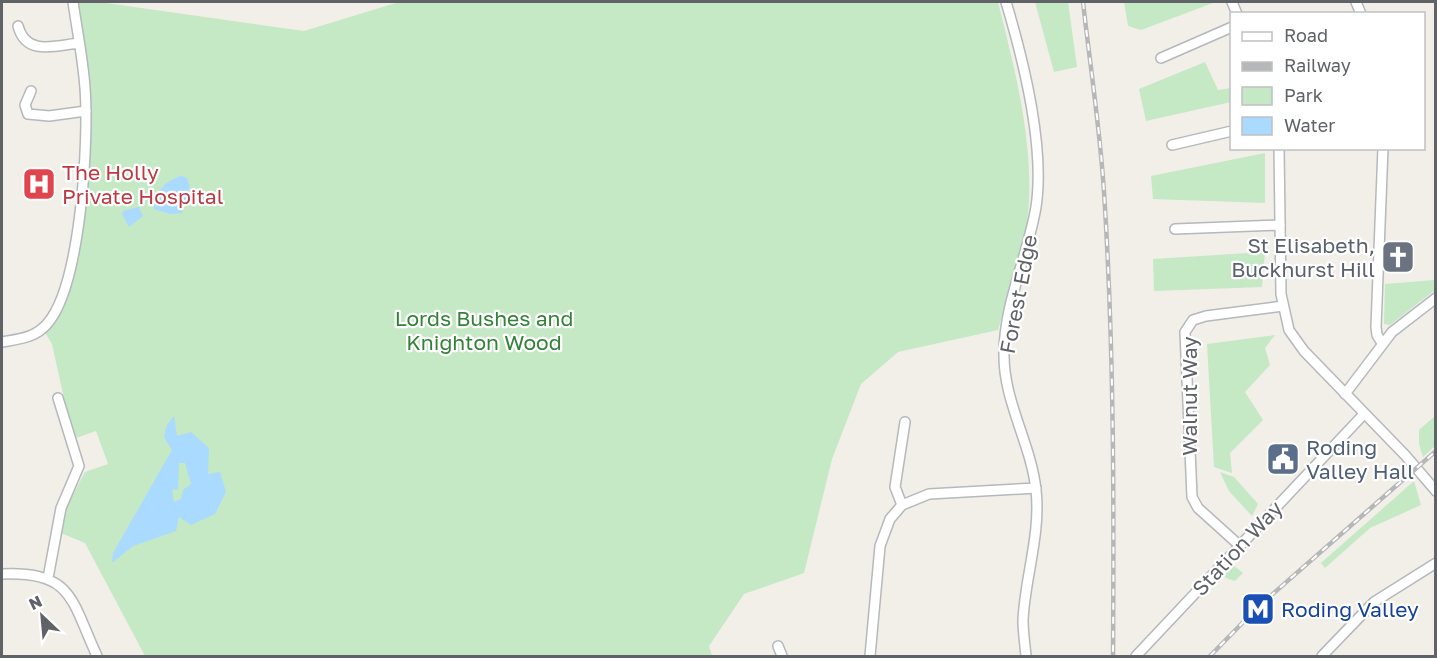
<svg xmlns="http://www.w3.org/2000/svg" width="1437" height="658" viewBox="0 0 1437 658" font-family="'Golos Text',sans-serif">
<rect width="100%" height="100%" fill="#f1efe8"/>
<g fill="#c5e8c5">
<path d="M 77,2 L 99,2 L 304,31 L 399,2 L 998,2 C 1014,66 1032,134 1029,201 C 1027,244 1009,289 998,330 L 898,352 L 861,384 L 832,459 L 804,573 L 744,594 L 709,646 L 712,656 L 145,656 L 85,543 L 61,533 L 65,510 L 85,472 L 108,464 L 96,431 L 73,439 L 52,344 L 44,331 L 63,308 L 71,278 L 90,123 Z"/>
<polygon points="1035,2 1068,2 1077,67 1054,72"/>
<polygon points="1124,2 1213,2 1213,3 1141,30 1128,26"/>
<polygon points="1205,62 1218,90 1231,88 1231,102 1146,121 1139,89"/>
<polygon points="1265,153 1265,203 1153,199 1151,176"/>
<polygon points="1265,252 1262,287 1154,291 1153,259"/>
<polygon points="1435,280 1435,290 1390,325 1384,324 1385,284"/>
<polygon points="1275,335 1265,348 1270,365 1245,392 1263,420 1230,453 1232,473 1214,467 1207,344"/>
<polygon points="1435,416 1435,446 1423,457 1419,444 1419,430"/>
<polygon points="1220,472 1234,477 1258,504 1252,516 1229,491"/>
<polygon points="1414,481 1421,505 1370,528 1325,568 1321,563"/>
<polygon points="1229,562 1243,573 1235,581 1226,578 1221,571"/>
</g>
<g fill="#aadaff" fill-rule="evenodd">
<path d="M 180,176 L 186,177 L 190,186 L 182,213 L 170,214 L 154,209 C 153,192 165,182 180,176 Z"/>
<polygon points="139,207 143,216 129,227 122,214 123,211"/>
<path d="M 174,416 L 177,436 L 191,432 L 209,448 L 208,474 L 220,472 L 226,492 L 215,514 L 191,525 L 179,517 L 176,531 L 133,546 L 112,563 L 113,553 L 172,450 L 164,437 L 167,425 ZM 179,463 L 185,463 L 191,484 L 183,490 L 181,499 L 174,502 L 172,490 L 178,489 Z"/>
</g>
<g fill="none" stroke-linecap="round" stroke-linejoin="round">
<defs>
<g id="minor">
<path d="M 1006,2 C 1023,59 1045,148 1036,207 C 1028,255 1004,304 1004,353 C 1003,401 1031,443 1036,490 C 1041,534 1025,577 1023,620 C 1023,632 1025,645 1026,656"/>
<polyline points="1232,2 1237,14"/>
<polyline points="1356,2 1361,14"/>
<path d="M 18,26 C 26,56 54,46 79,43"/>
<polyline points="1161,58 1232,27"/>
<polyline points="31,91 25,105 28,114 49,116 86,111"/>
<polyline points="1172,145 1232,131"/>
<polyline points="1279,148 1281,294 1289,330 1304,351 1405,455 1436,491"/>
<polyline points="1175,229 1280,225"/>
<path d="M 2,342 C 19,339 35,338 47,324 C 81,286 89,140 85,88 C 83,59 77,30 73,2"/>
<polyline points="1382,343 1377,335 1376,327 1383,148"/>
<polyline points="1345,394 1392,332 1436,298"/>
<polyline points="902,505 895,487 905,422"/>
<polyline points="1239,545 1198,508 1192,497 1185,332 1193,320 1206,316 1283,306"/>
<path d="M 2,574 C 73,571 71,600 97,656"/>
<polyline points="48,578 61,508 79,466 58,398"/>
<polyline points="778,646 782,656"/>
<polyline points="870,656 880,546 890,519 902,505 929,494 1036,488"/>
<polyline points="1136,656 1364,414"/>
<polyline points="1322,656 1374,602 1436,563"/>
</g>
</defs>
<use href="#minor" stroke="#b5b8bc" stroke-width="12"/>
<use href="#minor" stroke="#fff" stroke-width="9"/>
<defs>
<g id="rail">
<path d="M 1083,2 C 1090,65 1100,128 1104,192 C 1114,346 1114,502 1113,656"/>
<polyline points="1210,656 1259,606 1436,451"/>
</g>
</defs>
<use href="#rail" stroke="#b6b7b8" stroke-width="4.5"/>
<use href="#rail" stroke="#fff" stroke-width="2" stroke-dasharray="7" stroke-linecap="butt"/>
</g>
<defs>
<symbol id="hospital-square" viewBox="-11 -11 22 22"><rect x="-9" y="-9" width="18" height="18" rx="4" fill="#e0444e" stroke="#fff"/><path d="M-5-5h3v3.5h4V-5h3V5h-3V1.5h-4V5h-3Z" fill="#fff"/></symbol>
<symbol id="church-square" viewBox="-11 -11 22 22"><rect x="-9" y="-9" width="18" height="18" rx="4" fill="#6b7280" stroke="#fff"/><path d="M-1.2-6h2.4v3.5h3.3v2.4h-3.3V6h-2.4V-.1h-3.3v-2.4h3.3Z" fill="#fff"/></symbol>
<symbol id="civic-square" viewBox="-11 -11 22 22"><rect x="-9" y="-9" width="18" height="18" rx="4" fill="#5c6f8a" stroke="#fff"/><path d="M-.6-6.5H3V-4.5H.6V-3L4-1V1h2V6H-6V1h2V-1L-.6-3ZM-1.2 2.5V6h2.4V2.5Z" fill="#fff"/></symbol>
<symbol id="metro-square" viewBox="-11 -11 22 22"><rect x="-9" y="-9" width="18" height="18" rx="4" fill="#1a4fb4" stroke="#fff"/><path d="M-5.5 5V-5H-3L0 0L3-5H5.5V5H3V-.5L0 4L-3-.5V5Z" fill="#fff"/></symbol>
</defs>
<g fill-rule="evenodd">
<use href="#hospital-square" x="20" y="165" width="38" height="38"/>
<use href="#church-square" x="1379" y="238" width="38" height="38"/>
<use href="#civic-square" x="1264" y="440" width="38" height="38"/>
<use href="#metro-square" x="1239" y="590" width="38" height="38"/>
</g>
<g text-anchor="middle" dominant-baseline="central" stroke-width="4.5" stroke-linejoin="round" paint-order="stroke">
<g font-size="21" fill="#be3a42" stroke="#fff" text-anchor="start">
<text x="62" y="172">The Holly<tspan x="62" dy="24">Private Hospital</tspan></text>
</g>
<g font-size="21" fill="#5b616d" stroke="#fff" text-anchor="end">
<text x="1375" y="245">St Elisabeth,<tspan x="1375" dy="24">Buckhurst Hill</tspan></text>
</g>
<g font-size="21" fill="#5f6368" stroke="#fff">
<text transform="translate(1018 294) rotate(-79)">Forest Edge</text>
<text transform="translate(1189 396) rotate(-90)">Walnut Way</text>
<text transform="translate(1237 548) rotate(-47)">Station Way</text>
</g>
<g font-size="21" fill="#348238" stroke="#fff">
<text x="484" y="318">Lords Bushes and<tspan x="484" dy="24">Knighton Wood</tspan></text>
</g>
<g font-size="21" fill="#4e5e75" stroke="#fff" text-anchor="start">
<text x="1306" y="447">Roding<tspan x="1306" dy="24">Valley Hall</tspan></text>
</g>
<g font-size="21" fill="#164399" stroke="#fff" text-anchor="start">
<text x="1281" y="609">Roding Valley</text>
</g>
</g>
<rect width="1437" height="658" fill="none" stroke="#5f6368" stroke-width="6"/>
<rect x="1230" y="12" width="195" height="138" fill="#ffffff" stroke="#bfc1c3" stroke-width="1.5"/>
<rect x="1242" y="32" width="30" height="9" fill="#ffffff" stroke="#bfc1c3" stroke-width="1.5"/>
<text x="1284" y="42" font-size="18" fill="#5f6368">Road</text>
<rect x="1242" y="62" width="30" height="9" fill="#b6b7b8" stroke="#bfc1c3" stroke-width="1.5"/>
<text x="1284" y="72" font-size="18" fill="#5f6368">Railway</text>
<rect x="1242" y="87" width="30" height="18" fill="#c5e8c5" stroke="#bfc1c3" stroke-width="1.5"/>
<text x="1284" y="102" font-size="18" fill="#5f6368">Park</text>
<rect x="1242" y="117" width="30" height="18" fill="#aadaff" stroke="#bfc1c3" stroke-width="1.5"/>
<text x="1284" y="132" font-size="18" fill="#5f6368">Water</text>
<g transform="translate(42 616) rotate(334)" stroke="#ffffff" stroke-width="4.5" paint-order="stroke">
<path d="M0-4.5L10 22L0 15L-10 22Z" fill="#5f6368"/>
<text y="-9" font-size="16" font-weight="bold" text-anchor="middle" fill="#5f6368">N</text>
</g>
</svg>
